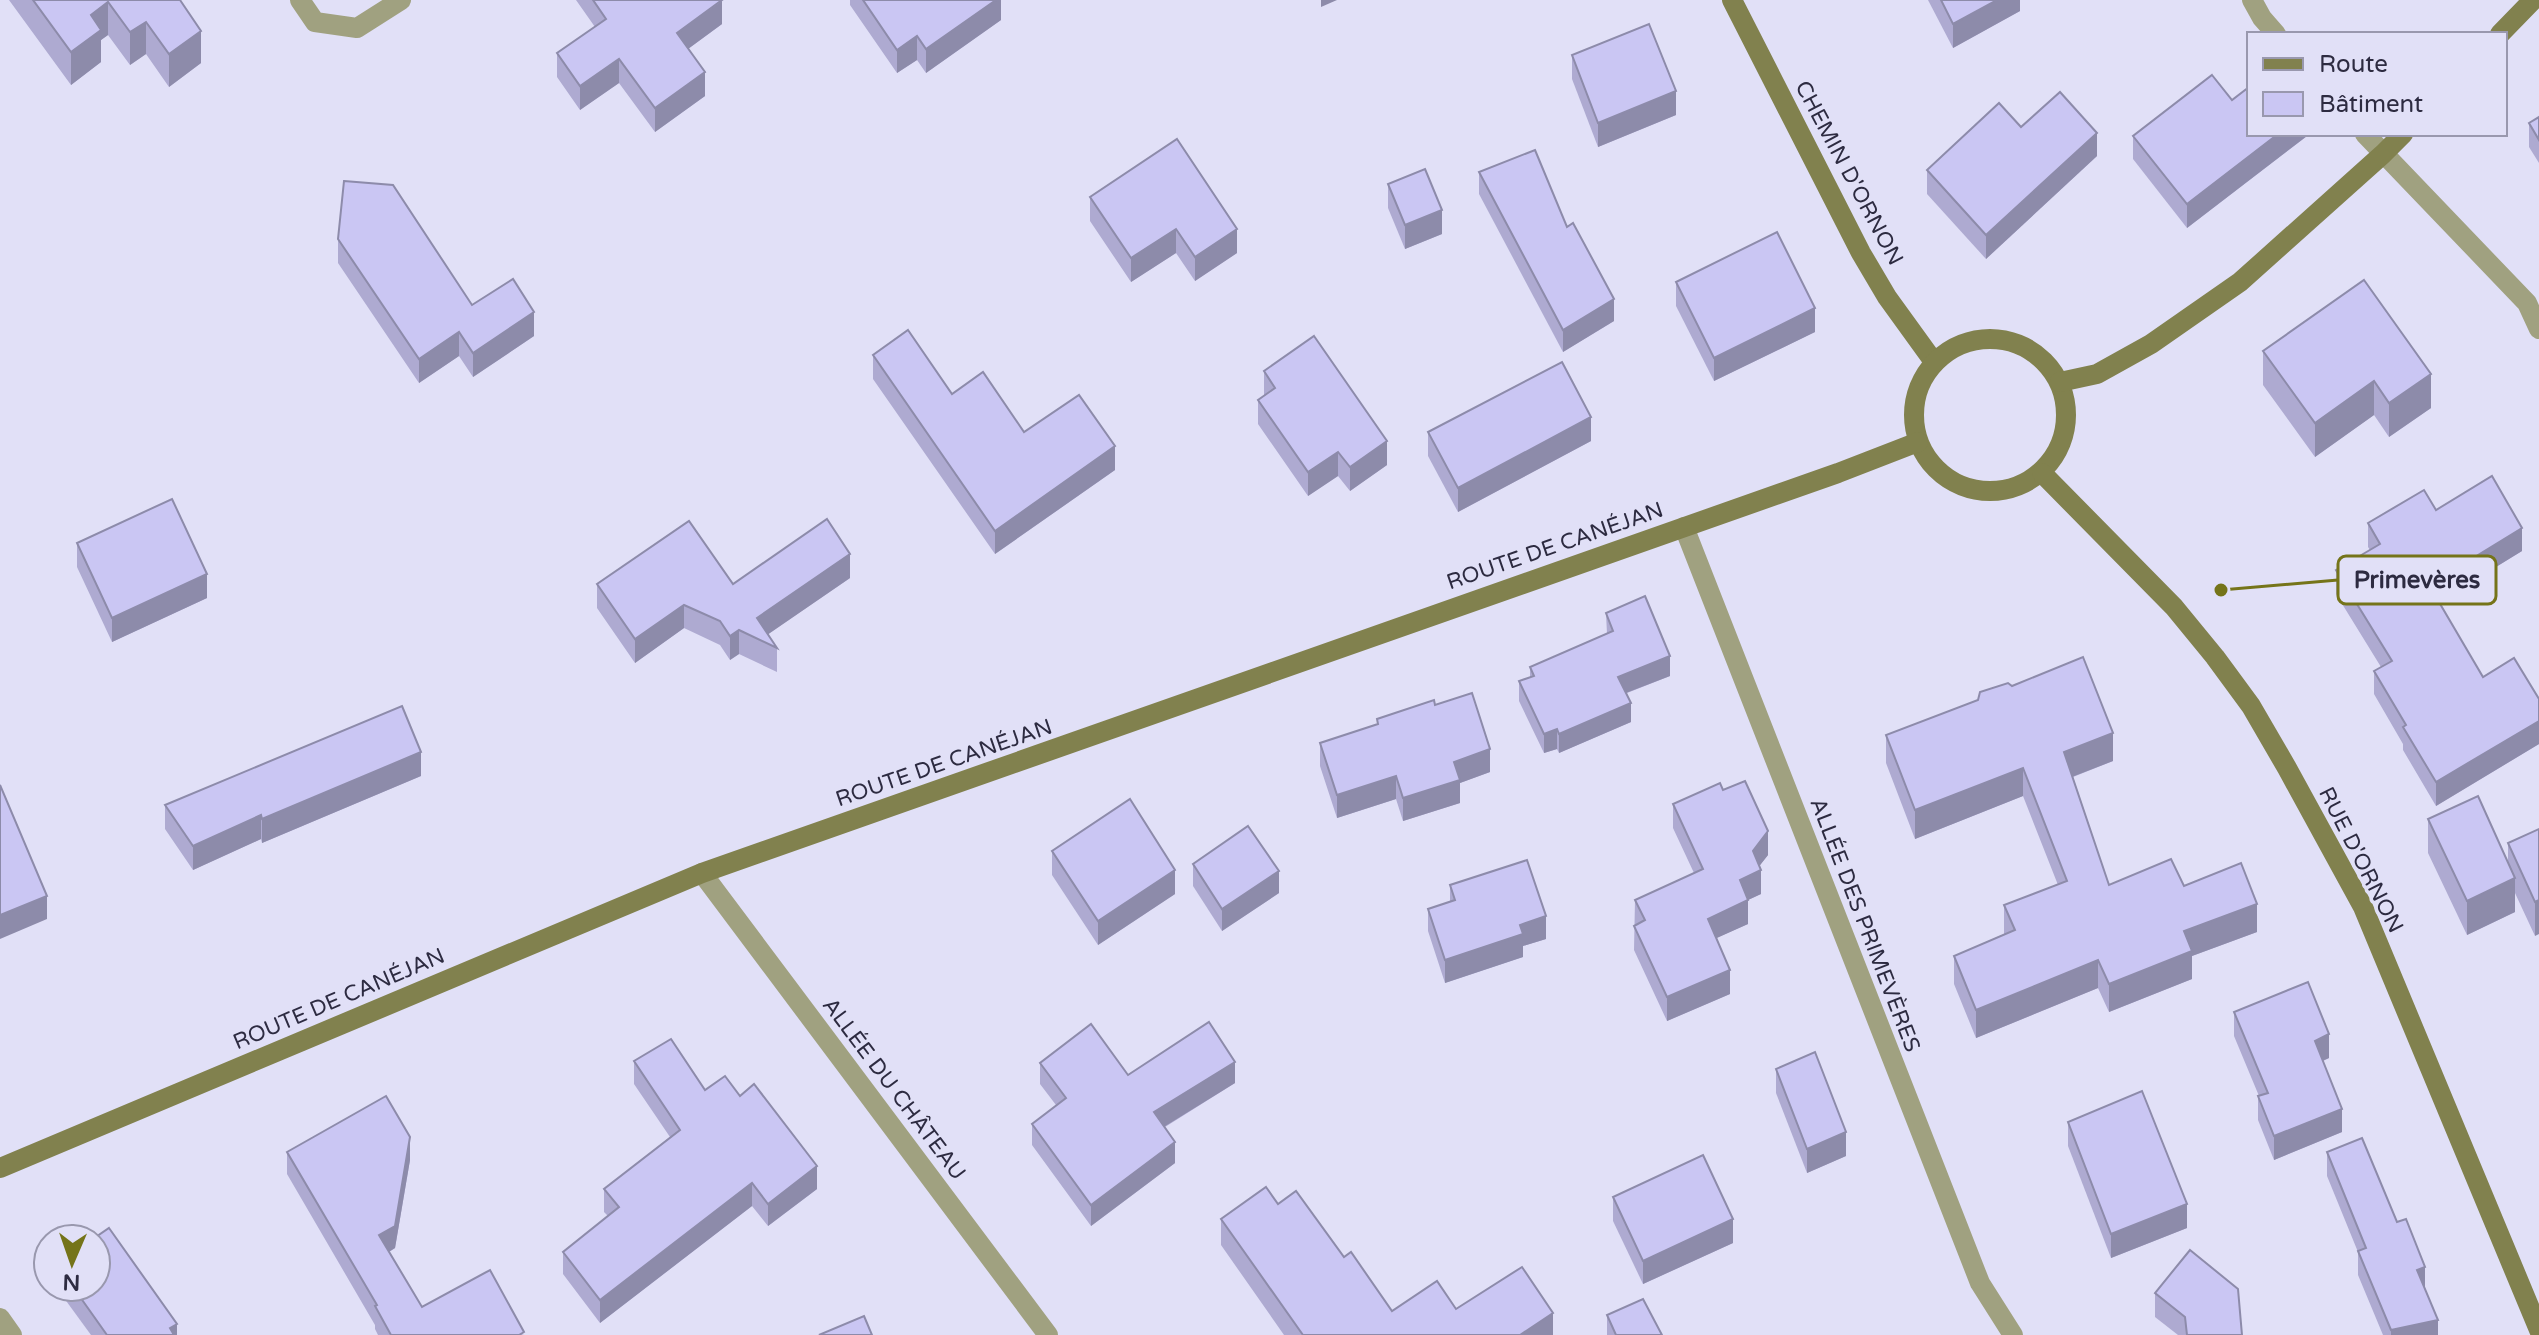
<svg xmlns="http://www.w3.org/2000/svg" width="2539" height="1335" viewBox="0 0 2539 1335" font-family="'Varela Round',sans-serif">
<rect width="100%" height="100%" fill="#e1e0f7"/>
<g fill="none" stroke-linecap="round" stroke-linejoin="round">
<g stroke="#a0a180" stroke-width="20">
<polyline points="300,0 315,22 357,28 401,0"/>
<polyline points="2252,0 2262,18 2276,34"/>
<polyline points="2365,134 2527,303 2539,329"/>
<polyline points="1684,527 1980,1283 2013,1335"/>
<polyline points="702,873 1048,1335"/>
<polyline points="0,1318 12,1335"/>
</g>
<g stroke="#81814e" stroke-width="20">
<polyline points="1732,0 1861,253 1887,297 1934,362"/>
<polyline points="2500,34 2533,0"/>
<circle cx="1990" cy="415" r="76"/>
<polyline points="2060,382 2097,374 2151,344 2240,282 2383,154 2403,134"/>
<polyline points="2042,473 2174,607 2215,657 2251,706 2287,768 2363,907 2539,1330"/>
<polyline points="0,1168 702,873 1838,473 1918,442"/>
</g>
</g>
<g fill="#aeaad1">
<polygon points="9,0 180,0 201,63 169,87 146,54 130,65 108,35 101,40 101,62 71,85"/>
<polygon points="576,0 722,0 722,24 688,49 705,96 655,132 619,83 580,110 557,77 557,53 595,27"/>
<polygon points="850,0 1001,0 1001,20 926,73 917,60 897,73 850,5"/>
<polygon points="1928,0 2020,0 2020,11 1953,48"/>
<polygon points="1572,55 1676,115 1598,147 1572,79"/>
<polygon points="2232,100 2307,134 2307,136 2187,228 2133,159 2133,136"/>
<polygon points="2539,117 2539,163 2529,147 2529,123"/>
<polygon points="2021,127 2097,156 1986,259 1927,194 1927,170"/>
<polygon points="1479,172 1567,227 1614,321 1563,352 1479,194"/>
<polygon points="1388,184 1442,234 1405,249 1388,208"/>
<polygon points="1090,197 1237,253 1195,281 1176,253 1131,282 1090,221"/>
<polygon points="338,239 472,305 534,336 473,377 459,356 419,383 338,263"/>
<polygon points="2364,280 2431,408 2389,437 2374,415 2315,457 2263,385 2263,351"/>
<polygon points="1676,282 1815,332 1714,381 1676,306"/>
<polygon points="873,355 952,394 1024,432 1115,470 995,554 873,379"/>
<polygon points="1264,371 1387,465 1350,491 1338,476 1308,496 1258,424 1258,400 1264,396"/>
<polygon points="1428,432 1591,441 1458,512 1428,456"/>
<polygon points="2436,510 2522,551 2439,602 2483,677 2539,699 2539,744 2436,806 2403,750 2403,744 2374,694 2374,671 2381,667 2336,594 2336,570 2370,550 2368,547 2368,523"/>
<polygon points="77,543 207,598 112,642 77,567"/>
<polygon points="850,578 768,634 777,648 777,672 739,654 730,660 720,645 684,628 635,663 597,608 597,584 733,584"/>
<polygon points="1606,613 1670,676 1627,693 1631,722 1559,753 1557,749 1544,753 1519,701 1519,681 1530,678 1530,667 1607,634"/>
<polygon points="1978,700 2113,761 2073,777 2109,885 2184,886 2257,932 2192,956 2192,979 2109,1012 2098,988 1976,1038 1954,984 1954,956 2004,934 2004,905 2058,885 2023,796 1915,839 1886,763 1886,735"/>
<polygon points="1435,705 1490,772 1460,783 1460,803 1403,821 1396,799 1337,818 1320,766 1320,743 1377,724 1377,719"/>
<polygon points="421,776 262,843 261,839 193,870 165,829 165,805"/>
<polygon points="1723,790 1768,855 1759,866 1761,894 1748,900 1748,924 1716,938 1730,994 1667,1021 1634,950 1635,900 1694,873 1673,828 1673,804"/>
<polygon points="2428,819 2508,862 2508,843 2539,829 2535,936 2515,893 2515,912 2467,935 2428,853"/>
<polygon points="1052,851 1175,894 1098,945 1052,875"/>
<polygon points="1193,864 1279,893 1222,931 1193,886"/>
<polygon points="1450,885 1546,939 1523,946 1523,957 1445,983 1428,931 1428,909 1450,902"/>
<polygon points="2234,1012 2329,1058 2323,1061 2342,1132 2274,1160 2258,1120 2258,1096 2259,1096 2234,1036"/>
<polygon points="634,1061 705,1090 740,1096 817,1189 768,1226 752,1206 600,1323 563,1274 563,1252 608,1216 604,1212 604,1189 670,1137 634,1084"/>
<polygon points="1040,1063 1128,1075 1235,1083 1165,1127 1175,1163 1091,1226 1032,1145 1032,1124 1056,1105 1040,1084"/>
<polygon points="1776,1069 1846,1156 1807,1173 1776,1093"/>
<polygon points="2068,1122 2187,1228 2111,1258 2068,1146"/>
<polygon points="287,1152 410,1160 395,1248 389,1252 422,1307 524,1335 378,1335 375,1329 375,1325 287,1174"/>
<polygon points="2327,1152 2425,1291 2438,1335 2383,1335 2358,1275 2358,1252 2327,1176"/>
<polygon points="1613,1197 1733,1243 1643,1284 1613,1221"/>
<polygon points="1278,1204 1344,1257 1392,1311 1456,1309 1553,1335 1284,1335 1221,1245 1221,1219"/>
<polygon points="56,1287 96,1287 177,1335 91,1335"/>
<polygon points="2155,1293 2242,1335 2178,1335 2155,1317"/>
<polygon points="1607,1315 1662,1335 1607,1335"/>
</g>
<g fill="#8d8baa">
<polygon points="996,0 1001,0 1001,20 926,73 926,49"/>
<polygon points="1321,0 1337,0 1321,7"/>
<polygon points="1997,0 2020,0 2020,11 1953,48 1953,24"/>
<polygon points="722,1 722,24 677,57 677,33"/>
<polygon points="108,2 108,35 101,40 101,62 71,85 71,52 91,15"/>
<polygon points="146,22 146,54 130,65 130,32"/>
<polygon points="201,31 201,63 169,87 169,54"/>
<polygon points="917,36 917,60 897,73 897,50"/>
<polygon points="619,59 619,83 580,110 580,86"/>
<polygon points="705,72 705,96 655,132 655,108"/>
<polygon points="1676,91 1676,115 1598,147 1598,123"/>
<polygon points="2097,133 2097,156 1986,259 1986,235"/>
<polygon points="2278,134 2307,134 2307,136 2187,228 2187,204"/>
<polygon points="1442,210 1442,234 1405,249 1405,225"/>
<polygon points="1176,229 1176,253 1131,282 1131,258"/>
<polygon points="1237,229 1237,253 1195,281 1195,257"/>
<polygon points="1614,299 1614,321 1563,352 1563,330"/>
<polygon points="1815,308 1815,332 1714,381 1714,358"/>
<polygon points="534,312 534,336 473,377 473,353"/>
<polygon points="459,332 459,356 419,383 419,359"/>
<polygon points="2431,374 2431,408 2389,437 2389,403"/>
<polygon points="2374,381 2374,415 2315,457 2315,423"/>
<polygon points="1591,417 1591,441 1458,512 1458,488"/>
<polygon points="1387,441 1387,465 1350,491 1350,467"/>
<polygon points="1115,446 1115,470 995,554 995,531"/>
<polygon points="1338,452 1338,476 1308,496 1308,472"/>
<polygon points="2522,528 2522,551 2429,608 2429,585"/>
<polygon points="850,554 850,578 760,640 757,618"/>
<polygon points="207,574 207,598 112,642 112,618"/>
<polygon points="684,605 684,628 635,663 635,639"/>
<polygon points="739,630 739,654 730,660 730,636"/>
<polygon points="1670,656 1670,676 1618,696 1618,677"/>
<polygon points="1631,703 1631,722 1559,753 1559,734"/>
<polygon points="2539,721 2539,744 2436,806 2436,782"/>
<polygon points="1557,729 1557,749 1544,753 1544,734"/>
<polygon points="2113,733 2113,761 2064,780 2064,752"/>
<polygon points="1490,749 1490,772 1460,783 1460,803 1403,821 1403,798 1454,762"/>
<polygon points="421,752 421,776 262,843 262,819"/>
<polygon points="2023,768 2023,796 1915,839 1915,810"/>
<polygon points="1396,776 1396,799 1337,818 1337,795"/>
<polygon points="261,815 261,839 193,870 193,846"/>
<polygon points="1768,831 1768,855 1754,873 1761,870 1761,894 1748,900 1748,924 1708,942 1708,919 1740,880 1753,851"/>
<polygon points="1175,870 1175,894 1098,945 1098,921"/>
<polygon points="1279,871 1279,893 1222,931 1222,909"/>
<polygon points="2515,878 2515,912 2467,935 2467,901"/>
<polygon points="47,896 47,919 0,939 0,915"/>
<polygon points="2539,900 2539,934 2535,936 2535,902"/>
<polygon points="2257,904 2257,932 2192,956 2192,979 2109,1012 2109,984 2184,931"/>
<polygon points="1546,916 1546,939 1523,946 1523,957 1445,983 1445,960 1520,925"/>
<polygon points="2098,960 2098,988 1976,1038 1976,1010"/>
<polygon points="1730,970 1730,994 1667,1021 1667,997"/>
<polygon points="2329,1034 2329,1058 2315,1064 2315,1041"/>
<polygon points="1235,1062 1235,1083 1154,1133 1154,1112"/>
<polygon points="2342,1109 2342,1132 2274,1160 2274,1136"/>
<polygon points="1846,1132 1846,1156 1807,1173 1807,1149"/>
<polygon points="410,1137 410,1160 395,1248 379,1258 379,1235"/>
<polygon points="1175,1142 1175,1163 1091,1226 1091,1205"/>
<polygon points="817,1166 817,1189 768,1226 768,1204"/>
<polygon points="752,1183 752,1206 600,1323 600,1300"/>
<polygon points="2187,1204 2187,1228 2111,1258 2111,1234"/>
<polygon points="1733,1219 1733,1243 1643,1284 1643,1261"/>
<polygon points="2425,1267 2425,1291 2417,1270"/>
<polygon points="1553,1313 1553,1335 1520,1335"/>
<polygon points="2438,1320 2438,1335 2391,1335 2391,1330"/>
<polygon points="177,1324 177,1335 170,1335 170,1328"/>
</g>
<g fill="#cac6f3" stroke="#8d8baa" stroke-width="2">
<polygon points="33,0 180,0 201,31 169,54 146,22 130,32 108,2 91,15 101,30 71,52"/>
<polygon points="593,0 722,0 677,33 705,72 655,108 619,59 580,86 557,53 606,19"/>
<polygon points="863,0 996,0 926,49 917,36 897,50"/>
<polygon points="1941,0 1997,0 1953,24"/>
<polygon points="1649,24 1676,91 1598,123 1572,55"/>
<polygon points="2212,75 2232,100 2249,87 2249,134 2278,134 2187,204 2133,136"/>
<polygon points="2060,92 2097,133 1986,235 1927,170 1999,103 2021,127"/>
<polygon points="2539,117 2539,140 2529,123"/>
<polygon points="1177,139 1237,229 1195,257 1176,229 1131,258 1090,197"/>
<polygon points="1535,150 1567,227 1573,223 1614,299 1563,330 1479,172"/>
<polygon points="1425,169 1442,210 1405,225 1388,184"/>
<polygon points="344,181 393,185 472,305 513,279 534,312 473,353 459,332 419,359 338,239"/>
<polygon points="1777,232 1815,308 1714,358 1676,282"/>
<polygon points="2364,280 2431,374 2389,403 2374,381 2315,423 2263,351"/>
<polygon points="908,330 952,394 983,372 1024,432 1079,395 1115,446 995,531 873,355"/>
<polygon points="1314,336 1387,441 1350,467 1338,452 1308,472 1258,400 1275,388 1264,371"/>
<polygon points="1562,362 1591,417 1458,488 1428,432"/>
<polygon points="2492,476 2522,528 2429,585 2483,677 2514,658 2539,699 2539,721 2436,782 2403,727 2406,725 2374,671 2392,661 2336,570 2380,544 2368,523 2424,490 2436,510"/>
<polygon points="172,499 207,574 112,618 77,543"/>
<polygon points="827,519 850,554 757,618 777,648 739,630 730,636 720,621 684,605 635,639 597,584 689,521 733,584"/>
<polygon points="1645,596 1670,656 1618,677 1631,703 1559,734 1557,729 1544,734 1519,681 1534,676 1530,667 1613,631 1606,613"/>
<polygon points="2083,657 2113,733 2064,752 2109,885 2171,859 2184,886 2241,863 2257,904 2184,931 2192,951 2109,984 2098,960 1976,1010 1954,956 2015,930 2004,905 2067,881 2023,768 1915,810 1886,735 1978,700 1980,692 2008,683 2012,686"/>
<polygon points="1472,693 1490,749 1454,762 1460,780 1403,798 1396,776 1337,795 1320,743 1378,724 1377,719 1434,700 1435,705"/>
<polygon points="402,706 421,752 262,819 261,815 193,846 165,805"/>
<polygon points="1745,781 1768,831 1753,851 1761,870 1740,880 1748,900 1708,919 1730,970 1667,997 1634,926 1645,920 1635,900 1703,869 1673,804 1720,783 1723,790"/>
<polygon points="0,785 47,896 0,915"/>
<polygon points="2478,796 2515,878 2467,901 2428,819"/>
<polygon points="1130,799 1175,870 1098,921 1052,851"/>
<polygon points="1248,826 1279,871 1222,909 1193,864"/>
<polygon points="2539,829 2539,900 2535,902 2508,843"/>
<polygon points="1527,860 1546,916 1520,925 1523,934 1445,960 1428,909 1455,900 1450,885"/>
<polygon points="2308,982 2329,1034 2315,1041 2342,1109 2274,1136 2258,1096 2268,1093 2234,1012"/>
<polygon points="1209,1022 1235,1062 1154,1112 1175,1142 1091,1205 1032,1124 1066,1098 1040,1063 1091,1024 1128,1075"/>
<polygon points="671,1039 705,1090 725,1076 740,1096 754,1084 817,1166 768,1204 752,1183 600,1300 563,1252 619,1207 604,1189 680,1130 634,1061"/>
<polygon points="1815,1052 1846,1132 1807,1149 1776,1069"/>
<polygon points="2142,1091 2187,1204 2111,1234 2068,1122"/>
<polygon points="386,1096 410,1137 395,1226 379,1235 422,1307 490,1270 524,1332 519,1335 391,1335 375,1306 377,1305 287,1152"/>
<polygon points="2362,1138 2397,1222 2406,1219 2425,1267 2417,1270 2438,1320 2391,1330 2358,1251 2366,1248 2327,1152"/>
<polygon points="1703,1155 1733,1219 1643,1261 1613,1197"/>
<polygon points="1266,1187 1278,1204 1296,1191 1344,1257 1351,1252 1392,1311 1437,1281 1456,1309 1522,1267 1553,1313 1520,1335 1303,1335 1221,1219"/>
<polygon points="109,1228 177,1324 170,1328 174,1335 107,1335 73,1287 96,1287 96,1239 93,1239"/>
<polygon points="2190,1250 2238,1289 2242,1335 2187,1335 2185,1317 2155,1293"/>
<polygon points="1643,1299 1662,1335 1616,1335 1607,1315"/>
<polygon points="864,1316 872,1335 819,1335"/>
</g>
<g text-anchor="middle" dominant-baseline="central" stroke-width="7" stroke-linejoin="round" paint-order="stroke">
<g font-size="22" fill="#2d2b41" stroke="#e1e0f7">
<text transform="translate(1849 173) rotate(62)">CHEMIN D'ORNON</text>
<text transform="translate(1555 546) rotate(-19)">ROUTE DE CANÉJAN</text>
<text transform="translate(944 763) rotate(-19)">ROUTE DE CANÉJAN</text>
<text transform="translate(2361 860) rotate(63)">RUE D'ORNON</text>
<text transform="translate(1865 925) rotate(69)">ALLÉE DES PRIMEVÈRES</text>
<text transform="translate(339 999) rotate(-23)">ROUTE DE CANÉJAN</text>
<text transform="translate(894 1089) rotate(53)">ALLÉE DU CHÂTEAU</text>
</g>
</g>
<path fill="none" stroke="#757419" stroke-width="3" d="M2221 590L2338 580"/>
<circle fill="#757419" stroke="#e1e0f7" stroke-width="3" cx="2221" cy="590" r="8"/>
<rect fill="#e1e0f7" stroke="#757419" stroke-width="3" x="2338" y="556" width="158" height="48" rx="8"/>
<g font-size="24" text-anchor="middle" font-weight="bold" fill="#2d2b41">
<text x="2417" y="588">Primevères</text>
</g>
<rect x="2247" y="32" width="260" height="104" fill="#e1e0f7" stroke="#9998ae" stroke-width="2"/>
<rect x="2263" y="58" width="40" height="12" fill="#81814e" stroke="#9998ae" stroke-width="2"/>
<text x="2319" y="72" font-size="24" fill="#2d2b41">Route</text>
<rect x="2263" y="92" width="40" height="24" fill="#cac6f3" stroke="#9998ae" stroke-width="2"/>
<text x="2319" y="112" font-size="24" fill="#2d2b41">Bâtiment</text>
<g transform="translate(72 1263) rotate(182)"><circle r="38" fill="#e1e0f7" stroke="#9998ae" stroke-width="2"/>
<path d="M0-6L14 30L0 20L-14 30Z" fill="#757419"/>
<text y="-12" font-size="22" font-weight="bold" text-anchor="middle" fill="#2d2b41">N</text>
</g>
</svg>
